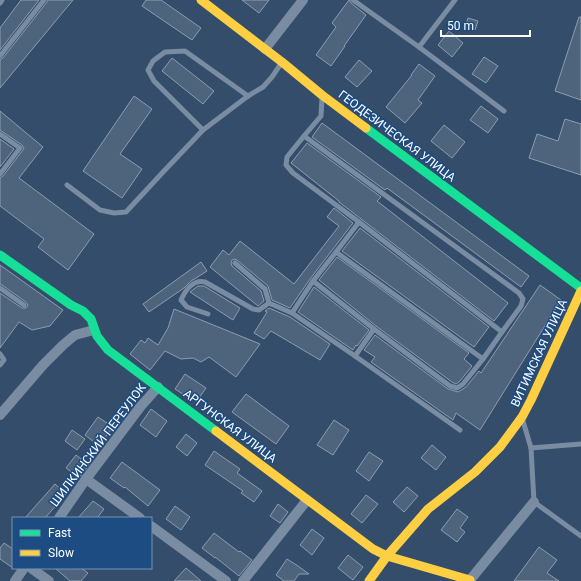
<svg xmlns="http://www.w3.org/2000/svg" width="581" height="581" viewBox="0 0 581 581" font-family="Roboto,sans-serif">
<rect width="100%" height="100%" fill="#334d6b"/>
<g fill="#4e647c" stroke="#8d9daf">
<polygon points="21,0 39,0 0,50 0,28"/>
<polygon points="48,0 73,0 0,88 0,60 3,58 47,2"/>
<polygon points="146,0 161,0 201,28 192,40 142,6"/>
<polygon points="242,0 269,0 259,13"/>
<polygon points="349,0 351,3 366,15 344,46 345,46 331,66 316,55 336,27 332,23"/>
<polygon points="579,17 581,17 581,100 555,91"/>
<polygon points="468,18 478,21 475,30 465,27"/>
<polygon points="449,31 463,43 452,57 438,45"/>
<polygon points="484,57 498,66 486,83 472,74"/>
<polygon points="172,58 214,91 203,104 162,71"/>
<polygon points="359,60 372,71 357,87 345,77"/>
<polygon points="419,64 435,76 418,100 422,103 405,123 386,107 412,75 411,75"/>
<polygon points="134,96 152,109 120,154 142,169 122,198 83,171"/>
<polygon points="481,106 498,119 488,133 470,120"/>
<polygon points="0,111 43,147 19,178 94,234 68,270 38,247 44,239 0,206 0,178 3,176 23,150 24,148 22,145 0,130"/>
<polygon points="565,119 581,124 581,175 529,158 537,134 558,141"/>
<polygon points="322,123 529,276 521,287 387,188 385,190 312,137"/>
<polygon points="444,125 465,142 452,158 431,141"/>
<polygon points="0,139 14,149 0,167"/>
<polygon points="307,143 381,197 377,201 508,303 494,321 339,202 339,201 291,163"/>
<polygon points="334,208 353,223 310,279 290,308 272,300 268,286 237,260 234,259 232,260 231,263 232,266 261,291 264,301 258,306 210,267 223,250 229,255 240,241 294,284 339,226 327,217"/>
<polygon points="360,228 489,327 474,347 342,251"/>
<polygon points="337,257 469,353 464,359 472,366 460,381 456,384 452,382 376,326 319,280"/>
<polygon points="201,262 207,271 196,278 191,281 184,288 149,312 143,304"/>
<polygon points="0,265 63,310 50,326 32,330 19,322 0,348 0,293 22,308 26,308 28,305 26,302 2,285 0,284"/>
<polygon points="540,285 561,300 480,430 456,413 453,420 371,362 375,357 364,350 375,335 448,389 458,392 466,387 479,371 481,373"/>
<polygon points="198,286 204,286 240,308 233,320 190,292"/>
<polygon points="314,287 369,330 357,346 356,345 353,350 298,312"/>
<polygon points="269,308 290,317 330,344 320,360 271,331 264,339 254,333 267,312 265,311"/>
<polygon points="174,309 260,344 236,377 209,357 201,362 193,358 181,359 165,351 150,370 130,354 141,340 145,343 148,338 158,345 168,328"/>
<polygon points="185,374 206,388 199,398 195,395 192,400 175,389"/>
<polygon points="246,394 289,426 276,444 232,412"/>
<polygon points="151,409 167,421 156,437 140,425"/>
<polygon points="98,417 113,427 99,446 85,435"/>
<polygon points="334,420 349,430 333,455 317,445"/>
<polygon points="72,430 85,439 77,450 65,441"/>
<polygon points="186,434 197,443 187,456 176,447"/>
<polygon points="432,445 446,457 436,470 421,458"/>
<polygon points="214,451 240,469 237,473 262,491 254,502 241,493 243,491 205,465"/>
<polygon points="369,452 383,461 369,481 356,471"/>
<polygon points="76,455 89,465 79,478 66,468"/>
<polygon points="122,462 160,490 148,506 125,487 124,488 110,478"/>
<polygon points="55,484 66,494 45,518 25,518"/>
<polygon points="407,487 418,496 404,512 393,502"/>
<polygon points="366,495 378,504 362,523 351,514"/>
<polygon points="93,501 104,509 97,518 78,518"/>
<polygon points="278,504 288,512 280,523 270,516"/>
<polygon points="175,506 190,517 181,530 166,519"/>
<polygon points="457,509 468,517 460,528 465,532 457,542 441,530"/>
<polygon points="312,529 324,538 312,555 300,545"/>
<polygon points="214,533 239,552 240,551 252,560 239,576 215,557 215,558 202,548"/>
<polygon points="4,543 13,549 13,568 0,559 0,548"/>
<polygon points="539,547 557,560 547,573 559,581 514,581"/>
<polygon points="348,555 363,567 353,580 338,568"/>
<polygon points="287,559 298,566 309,574 299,574 294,581 284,581 276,575"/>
<polygon points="55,568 81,568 88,573 81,581 70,581"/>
<polygon points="186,568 201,581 174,581"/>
</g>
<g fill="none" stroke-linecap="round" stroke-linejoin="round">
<g stroke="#798ca1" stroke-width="5">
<polyline points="353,0 419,47 504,111"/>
<polyline points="0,3 2,0"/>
<polyline points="419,47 455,0"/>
<polyline points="0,56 44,0"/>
<polyline points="203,130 154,81 148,70 153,61 165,52 185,51 248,96"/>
<polyline points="0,134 20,148 0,174"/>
<polyline points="304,136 287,157 286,165 293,173 359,222"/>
<polyline points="67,185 100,210 114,213 126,212 164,171 203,130 248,96 263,87 272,77 282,62"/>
<polyline points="235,263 265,289 269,303"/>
<polyline points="313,281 336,252"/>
<polyline points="0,288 24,305"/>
<polyline points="292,313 355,356"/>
<path d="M 208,314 L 187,307 L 181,300 C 185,291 193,279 205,282 L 253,309 L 259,310 L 269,303 L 292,313 L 313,281 L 374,329 L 450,386 L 457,388 L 463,384 L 483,359 L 336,252 L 359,222 L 502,332 L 521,306 L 523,299 L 519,293 L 304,136 L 321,116 L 322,98"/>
<polyline points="374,329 355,356 460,430"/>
<polyline points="0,354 4,360 0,365"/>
<polyline points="483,359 502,332"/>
<polyline points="523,421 531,448 534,502 581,536"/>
<polyline points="531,448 581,444"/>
</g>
<g stroke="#798ca1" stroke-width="10">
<polyline points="265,49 303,0"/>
<polyline points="0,415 43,365 63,345 75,335 94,330"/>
<polyline points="86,479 140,518"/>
<polyline points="59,518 86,479 141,406 158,387"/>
<polyline points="151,526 226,581"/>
<polyline points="31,568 49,581"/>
<polyline points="15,581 24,568"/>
<polyline points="243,581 307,500"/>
<polyline points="470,581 470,580 534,502"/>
</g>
<g stroke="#16e098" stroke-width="9">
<polyline points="366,128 581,288"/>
<polyline points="0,255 71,305 83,311 91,319 97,336 108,350 216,431"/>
</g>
<g stroke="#ffcf43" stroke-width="9">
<polyline points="201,0 282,62 322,95 366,128"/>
<polyline points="216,431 373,549 387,556 470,580"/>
<polyline points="369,581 387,556 428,509 475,472 500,447 522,417 531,400 581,291"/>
</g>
</g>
<g text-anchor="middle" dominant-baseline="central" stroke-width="3" stroke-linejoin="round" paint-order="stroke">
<g font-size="12" fill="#fff" stroke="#1c4c82">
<text transform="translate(397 136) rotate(37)">ГЕОДЕЗИЧЕСКАЯ УЛИЦА</text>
<text transform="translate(539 353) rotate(-65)">ВИТИМСКАЯ УЛИЦА</text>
<text transform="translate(230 426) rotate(37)">АРГУНСКАЯ УЛИЦА</text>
<text transform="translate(98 445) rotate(-53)">ШИЛКИНСКИЙ ПЕРЕУЛОК</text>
</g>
</g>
<rect x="12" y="517" width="140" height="52" fill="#1c4c82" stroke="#7794b4"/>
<rect x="20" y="530" width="20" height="6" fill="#16e098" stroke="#7794b4"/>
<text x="48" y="537" font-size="12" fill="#ffffff">Fast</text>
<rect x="20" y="550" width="20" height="6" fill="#ffcf43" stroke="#7794b4"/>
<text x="48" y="557" font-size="12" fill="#ffffff">Slow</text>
<path d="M441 30v6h89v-6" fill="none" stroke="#ffffff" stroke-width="2"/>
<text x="447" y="30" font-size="12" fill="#ffffff" stroke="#1c4c82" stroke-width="3" paint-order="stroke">50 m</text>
</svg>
